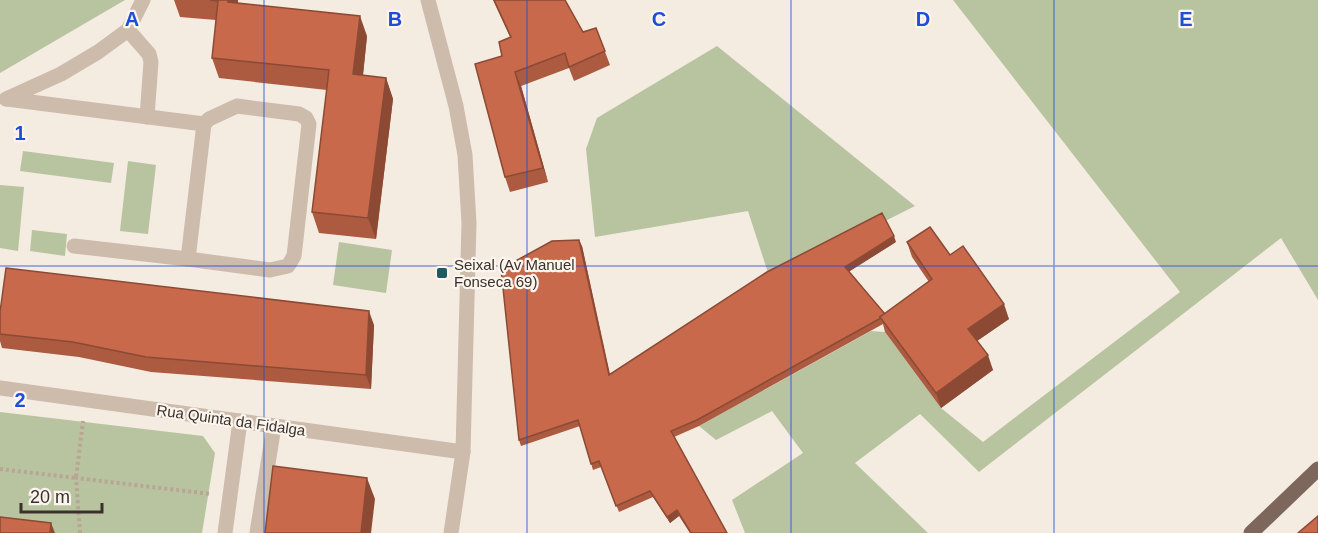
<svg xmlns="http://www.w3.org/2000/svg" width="1318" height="533" viewBox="0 0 1318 533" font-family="Helvetica,sans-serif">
<rect width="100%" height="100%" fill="#f4ebe1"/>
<g fill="#b8c4a0">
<polygon points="0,0 125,0 0,73"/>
<polygon points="953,0 1318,0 1318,300 1281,238 979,472 920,414 855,463 928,533 745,533 732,500 803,453 772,411 716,440 699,426 871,331 885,332 941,408 983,442 1180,292"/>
<polygon points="717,46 915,206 770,279 748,211 595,237 586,149 597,118"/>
<polygon points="23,151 114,163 111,183 20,171"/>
<polygon points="128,161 156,165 148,234 120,231"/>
<polygon points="0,185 24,187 18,251 0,248"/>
<polygon points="32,230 67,234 65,256 30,251"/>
<polygon points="339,242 392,250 386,293 333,285"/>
<polygon points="0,412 203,436 215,453 202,533 17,533 0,531"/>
</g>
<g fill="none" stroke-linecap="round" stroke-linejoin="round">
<g stroke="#b9a596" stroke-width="4" stroke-dasharray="3 3" stroke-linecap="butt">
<polyline points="0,469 76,478 83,421"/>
<polyline points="80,533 76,478 211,494"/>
</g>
<g stroke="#cdbbac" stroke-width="15">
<polyline points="428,0 456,106 465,155 469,223 463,452 451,533"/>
<polyline points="128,30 149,54 151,62 147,117"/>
<polyline points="6,99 61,74 98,52 128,30 143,0"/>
<polyline points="7,99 204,124 188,259 270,270 288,266 294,256 309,124 306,118 299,114 237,106 209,119 204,124"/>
<polyline points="74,246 188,259"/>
<polyline points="0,388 463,452"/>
<polyline points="225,533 240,421"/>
<polyline points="257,533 274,426"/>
</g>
<polyline stroke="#7d675c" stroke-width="15" points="1251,533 1318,469"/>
</g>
<g fill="#ac5a40">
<polygon points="174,0 238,0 238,3 367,36 363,75 386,78 393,99 376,239 319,233 312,212 327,90 219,78 212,58 216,20 180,17"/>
<polygon points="493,0 565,0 583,32 596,28 610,65 574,81 569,68 521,86 548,182 510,192 505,177 502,56 510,37"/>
<polygon points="896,242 849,271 885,314 929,282 912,257 907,242 950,255 1009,319 977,341 993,370 941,408 885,332 883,324 699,426 674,437 727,533 690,533 679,516 670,523 653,497 619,512 601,467 593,470 580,426 521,446 519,440 582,246 610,374"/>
<polygon points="0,312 374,325 371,389 151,372 79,357 2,348 0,341"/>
</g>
<g fill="#8c4a34">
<polygon points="228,0 238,0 235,22 228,2"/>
<polygon points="360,16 367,36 361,94 353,74"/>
<polygon points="515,72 521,86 548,182 543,168"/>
<polygon points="386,78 393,99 376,239 368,218"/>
<polygon points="894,236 896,242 847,273 845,267"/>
<polygon points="579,240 582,246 611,381 609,375"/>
<polygon points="1004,304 1009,319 974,343 968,329"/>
<polygon points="369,311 374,325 371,389 366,375"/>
<polygon points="988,355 993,370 941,408 936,393"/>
<polygon points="367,478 375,499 371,533 361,533"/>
<polygon points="677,510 679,516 670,523 667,517"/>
<polygon points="51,523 55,533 50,533"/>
</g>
<g fill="#c8694b" stroke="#8c4a34" stroke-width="1.5">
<polygon points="210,0 228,0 228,2 360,16 353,74 386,78 368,218 312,212 329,70 212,58 218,1"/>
<polygon points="494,0 565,0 583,32 596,28 605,51 569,67 565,53 515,72 543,168 505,177 475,64 502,56 499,42 511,37"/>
<polygon points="882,213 894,236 845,267 885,314 880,317 881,318 697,420 671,431 727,533 691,533 677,510 667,517 650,491 616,506 599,461 591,464 578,420 519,440 501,269 552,241 579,240 609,375 767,272"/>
<polygon points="930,227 950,255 963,246 1004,304 968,329 988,355 936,393 880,317 932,279 907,242"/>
<polygon points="6,268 369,311 366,375 146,357 73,342 0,334 0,312"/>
<polygon points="273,466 367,478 361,533 265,533"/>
<polygon points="1318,516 1318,533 1298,533"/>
<polygon points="0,517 51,523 50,533 0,533"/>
</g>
<path fill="none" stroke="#1d4ed8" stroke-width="1.5" stroke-opacity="0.55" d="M 264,0 L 264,533M 527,0 L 527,533M 791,0 L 791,533M 1054,0 L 1054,533M 0,266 L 1318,266"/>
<rect fill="#1f5a5e" stroke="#fbf5ee" stroke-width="2" x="436" y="267" width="12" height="12" rx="3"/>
<g text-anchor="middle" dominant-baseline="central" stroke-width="4.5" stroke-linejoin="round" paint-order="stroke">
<g font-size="15" fill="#3b302b" stroke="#fbf5ee" text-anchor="start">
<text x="454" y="264">Seixal (Av Manuel<tspan x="454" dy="17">Fonseca 69)</tspan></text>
</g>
<g font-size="15" fill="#3b302b" stroke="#fbf5ee">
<text transform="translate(231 420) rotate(8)">Rua Quinta da Fidalga</text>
</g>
</g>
<g font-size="20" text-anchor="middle" font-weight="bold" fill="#1d4ed8" stroke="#fbf5ee" stroke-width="4.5" stroke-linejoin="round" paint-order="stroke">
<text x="132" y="26">A</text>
<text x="395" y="26">B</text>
<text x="659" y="26">C</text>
<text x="923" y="26">D</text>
<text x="1186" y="26">E</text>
<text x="20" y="140">1</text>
<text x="20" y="407">2</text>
</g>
<path d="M21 503v9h81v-9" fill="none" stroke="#3b302b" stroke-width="3"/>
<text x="30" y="503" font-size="18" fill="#3b302b" stroke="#fbf5ee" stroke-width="4.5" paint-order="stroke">20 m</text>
</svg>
